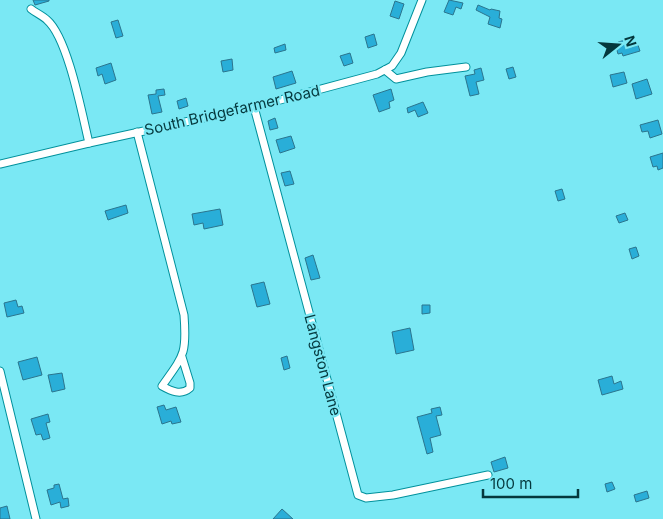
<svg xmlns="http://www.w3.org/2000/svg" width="663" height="519" viewBox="0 0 663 519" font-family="Inter,sans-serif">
<rect width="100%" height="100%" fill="#7ae8f4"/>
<g fill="#29aed8" stroke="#2b758e">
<polygon points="33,0 49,0 49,1 35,5"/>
<polygon points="449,0 463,3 461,9 456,7 453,15 444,12"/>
<polygon points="395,1 404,4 399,19 390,16"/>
<polygon points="478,5 490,10 491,9 500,11 499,18 502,19 500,28 488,24 490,17 476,10"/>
<polygon points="118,20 123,36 116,38 111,22"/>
<polygon points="374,34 377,45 368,48 365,37"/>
<polygon points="629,39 632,47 638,45 640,51 623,56 622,53 618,54 616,47 619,46 618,42"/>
<polygon points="285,44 286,50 275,53 274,48"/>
<polygon points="350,53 353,63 344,66 340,56"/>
<polygon points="232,59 233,70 223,72 221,61"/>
<polygon points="111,63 116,80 105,84 102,74 98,76 96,68"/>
<polygon points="513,67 516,77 509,79 506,69"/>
<polygon points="481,68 484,80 476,82 479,94 470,96 465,76 475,74 474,70"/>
<polygon points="292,71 296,83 276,89 273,77"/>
<polygon points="624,72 627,83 613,87 610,75"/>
<polygon points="647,79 652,94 636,99 632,84"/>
<polygon points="164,89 165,95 158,96 162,112 152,114 148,95 156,94 156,90"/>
<polygon points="391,89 394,100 389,102 390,108 379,112 373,95"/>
<polygon points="186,98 188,106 179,109 177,101"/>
<polygon points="423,102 428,113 418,117 415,110 408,113 407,108"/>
<polygon points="275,118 278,128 270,130 268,121"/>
<polygon points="658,120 662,134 650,138 648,131 642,132 640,125"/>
<polygon points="291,136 295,148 280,153 276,140"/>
<polygon points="663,153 663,168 658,170 657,166 653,167 650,157"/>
<polygon points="290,171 294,184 285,186 281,173"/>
<polygon points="562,189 565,199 558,201 555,191"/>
<polygon points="126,205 128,213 108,220 105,211"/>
<polygon points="220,209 223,225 204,229 203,223 194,225 192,214"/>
<polygon points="625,213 628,220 619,223 616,216"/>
<polygon points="636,247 639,256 632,259 629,249"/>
<polygon points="313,255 320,278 311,280 305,258"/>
<polygon points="264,282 270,304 257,307 251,285"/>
<polygon points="16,300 18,307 22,306 24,313 7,317 4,303"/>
<polygon points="422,305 430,305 430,313 422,314"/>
<polygon points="410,328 414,350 396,354 392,332"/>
<polygon points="287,356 290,368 284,370 281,358"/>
<polygon points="37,357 42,375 23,380 18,362"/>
<polygon points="62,373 65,389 52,392 48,375"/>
<polygon points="612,376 614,384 621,381 623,389 602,395 598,380"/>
<polygon points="164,405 166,410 176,407 181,422 172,424 171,421 162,424 157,407"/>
<polygon points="440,407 442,415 436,416 441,435 430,438 433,452 427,454 417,417 432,413 431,409"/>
<polygon points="48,414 50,422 46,423 50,438 43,440 41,434 36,435 31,419"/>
<polygon points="505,457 508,468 494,472 491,462"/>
<polygon points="612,482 615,489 607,492 605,484"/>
<polygon points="59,484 63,499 68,498 69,506 61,508 60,502 51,505 47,490 54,488 54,485"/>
<polygon points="647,491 649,498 636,502 634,495"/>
<polygon points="7,506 10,519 0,519 0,508"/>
<polygon points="282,509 293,519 273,519"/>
</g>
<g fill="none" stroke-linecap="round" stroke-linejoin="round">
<defs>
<g id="minor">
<path d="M 31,9 C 36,13 43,16 47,20 C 68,38 82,114 89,143"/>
<polyline points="385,70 396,79 427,72 466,67"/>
<polyline points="254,107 358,495 366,498 393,495 488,475"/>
<path d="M 137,132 L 184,315 C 187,354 184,355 162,386 C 171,391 181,396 190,388 L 190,383 L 182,357"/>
<polyline points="0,164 89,143 254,107 377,74 392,66 401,53 422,0"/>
<polyline points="0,371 36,519"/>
</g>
</defs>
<use href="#minor" stroke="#00919c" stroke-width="9"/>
<use href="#minor" stroke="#fff" stroke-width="7"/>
</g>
<g text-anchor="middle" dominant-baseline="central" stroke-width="4.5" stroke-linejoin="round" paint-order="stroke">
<g font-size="15" fill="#04383d" stroke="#7ae8f4">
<text transform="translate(232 110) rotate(-13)">South Bridgefarmer Road</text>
<text transform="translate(323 365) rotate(75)">Langston Lane</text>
</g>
</g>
<g transform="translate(618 45) rotate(73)" stroke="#7ae8f4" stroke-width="4" paint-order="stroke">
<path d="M0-4L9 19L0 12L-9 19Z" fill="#04383d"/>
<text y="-8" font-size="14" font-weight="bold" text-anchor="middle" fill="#04383d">N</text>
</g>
<path d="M483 489v8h95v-8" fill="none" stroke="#04383d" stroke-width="2.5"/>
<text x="490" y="489" font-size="15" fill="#04383d" stroke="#7ae8f4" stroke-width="4" paint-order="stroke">100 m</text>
</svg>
